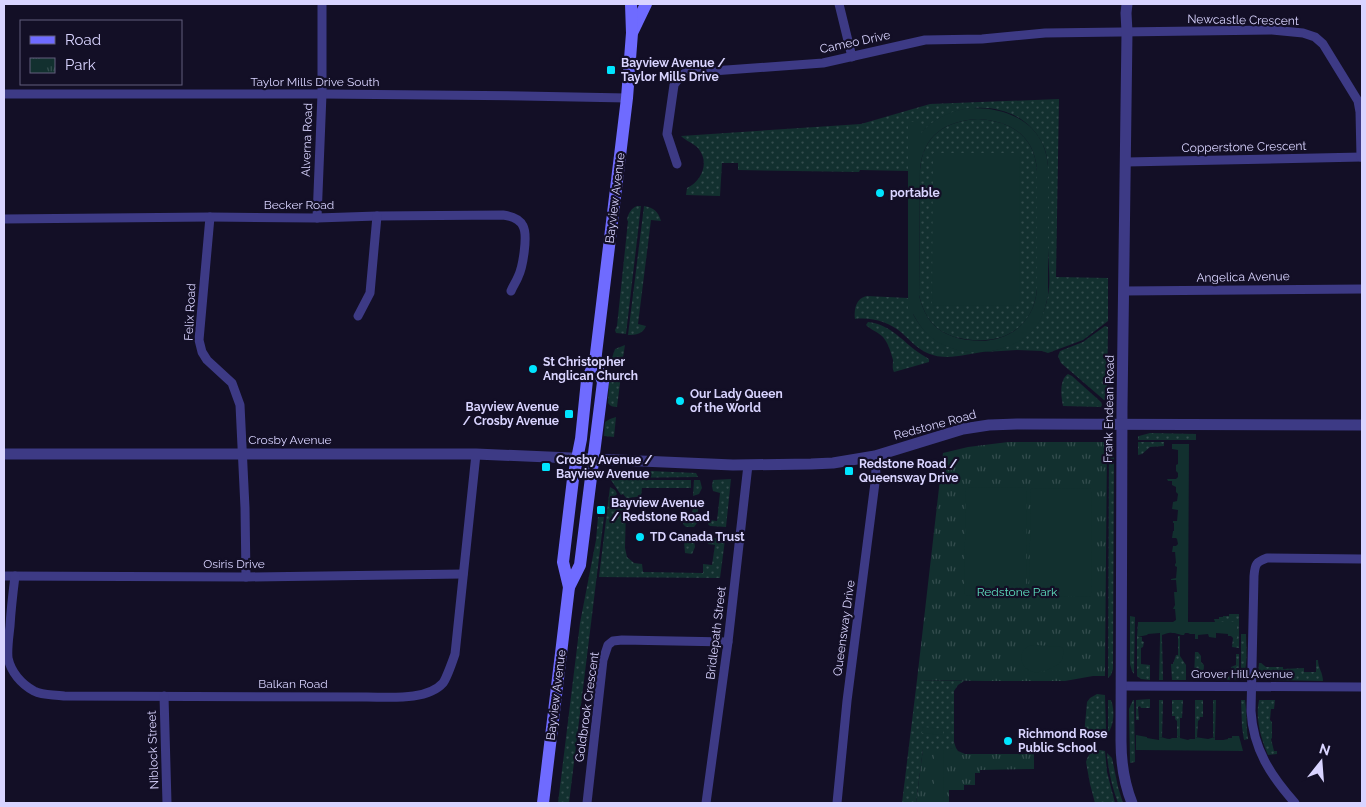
<svg xmlns="http://www.w3.org/2000/svg" width="1366" height="807" viewBox="0 0 1366 807" font-family="Raleway,sans-serif">
<defs>
<pattern id="grass-dots" width="8" height="8" patternUnits="userSpaceOnUse" patternTransform="scale(1.25)"><rect width="8" height="8" fill="#12302f"/><path d="M2 2h.1M6 6h.1" fill="none" stroke="#344d4e" stroke-width="1.8" stroke-linecap="round"/></pattern>
<pattern id="park-tufts" width="24" height="20" patternUnits="userSpaceOnUse" patternTransform="scale(1.25)"><rect width="24" height="20" fill="#12302f"/><path d="M3 7l-1-3M5 7V3M7 7l1-3M15 17l-1-3M17 17v-4M19 17l1-3" fill="none" stroke="#344d4e"/></pattern>
</defs>
<rect width="100%" height="100%" fill="#130f26"/>
<g fill="url(#grass-dots)">
<path d="M 1059,99 L 1056,277 L 1108,278 L 1108,321 L 1083,340 L 1048,353 L 1042,351 L 1017,350 L 985,352 C 1018,347 1043,329 1048,295 C 1051,280 1048,262 1048,246 C 1048,219 1048,192 1048,166 C 1047,158 1046,150 1042,143 C 1019,97 950,98 920,135 L 908,122 L 908,171 L 860,170 L 859,172 L 738,170 L 738,163 L 722,163 L 720,196 L 686,195 L 687,188 C 702,181 710,162 698,148 C 693,143 686,141 681,136 L 861,124 L 930,104 Z"/>
<path d="M 978,119 C 1011,121 1035,136 1037,171 L 1037,289 C 1034,325 1007,343 973,340 C 960,339 947,336 937,328 C 927,319 922,308 919,295 L 920,170 C 923,135 945,121 978,119 Z"/>
<path d="M 637,206 L 641,206 L 626,334 L 616,333 L 615,330 L 617,326 L 628,221 L 627,220 C 628,214 631,208 637,206 Z"/>
<path d="M 644,206 C 654,208 658,211 661,221 L 651,220 L 638,324 L 646,326 C 643,334 636,335 628,335 Z"/>
<path d="M 867,296 L 908,298 L 908,314 L 913,314 C 927,341 953,353 982,352 C 967,354 949,360 933,355 C 920,352 912,342 902,333 C 889,322 872,317 855,319 C 854,309 856,298 867,296 Z"/>
<path d="M 868,322 C 888,324 900,338 915,350 C 919,353 924,356 929,359 L 929,362 L 894,372 C 892,368 893,365 893,360 C 891,352 888,343 883,337 C 878,332 871,330 866,325 Z"/>
<polygon points="1105,326 1108,327 1107,398 1104,400 1061,363 1058,356 1060,351 1083,342"/>
<polygon points="625,345 622,364 615,362 612,358 615,349"/>
<path d="M 1068,374 L 1072,376 L 1101,402 L 1102,405 L 1101,407 L 1063,406 C 1061,396 1059,380 1068,374 Z"/>
<path d="M 621,375 L 617,407 C 613,407 610,406 608,403 L 609,380 L 612,377 Z"/>
<polygon points="616,417 614,437 604,436 605,422 610,419"/>
<polygon points="1150,433 1196,434 1196,440 1138,440 1138,436 1139,436"/>
<polygon points="1109,442 1112,442 1114,452 1113,669 1111,675 1108,678"/>
<polygon points="1138,442 1164,442 1164,446 1150,447 1142,454 1138,455"/>
<polygon points="617,470 627,470 696,473 698,477 613,478 613,472"/>
<polygon points="731,479 726,527 710,526 708,524 709,520 717,521 720,493 713,491 712,486 713,480"/>
<polygon points="611,480 691,480 691,488 642,488 641,496 630,498 627,502 624,500 627,499 623,494 621,495"/>
<polygon points="694,480 700,480 702,488 699,494 693,496"/>
<polygon points="610,487 615,490 617,494 615,496 620,503 622,501 626,507 625,548 627,557 634,563 642,564 643,572 703,573 703,564 712,565 715,545 708,544 707,541 715,538 725,540 720,578 599,577"/>
<polygon points="693,507 698,509 697,523 694,527 686,527 683,524 683,520 691,520"/>
<polygon points="598,517 604,517 569,803 558,803 580,623 596,540"/>
<polygon points="686,539 691,539 694,540 695,547 692,554 685,553 684,541"/>
<polygon points="1229,614 1239,614 1239,648 1232,647 1233,638 1237,638 1237,622 1215,622 1214,619 1219,619 1219,617 1223,617 1223,616 1229,616"/>
<polygon points="1130,616 1135,617 1134,674 1132,671 1130,664"/>
<polygon points="1137,622 1138,637 1142,637 1142,641 1144,642 1143,647 1141,648 1141,664 1150,665 1150,680 1141,679 1137,676"/>
<path d="M 1241,634 L 1246,634 C 1246,646 1249,670 1241,678 Z"/>
<polygon points="1178,636 1180,636 1180,656 1186,665 1186,680 1172,680 1171,664 1173,664 1176,655 1178,655"/>
<polygon points="1160,639 1162,639 1163,680 1159,680"/>
<polygon points="1195,652 1198,652 1201,656 1201,662 1204,665 1203,680 1194,680"/>
<polygon points="1236,654 1239,654 1239,679 1226,680 1231,674 1231,667 1236,665"/>
<path d="M 1316,660 L 1318,660 C 1318,668 1323,673 1323,681 L 1267,680 C 1259,677 1258,672 1259,663 L 1261,663 L 1266,667 L 1283,667 L 1283,669 L 1304,668 L 1304,672 L 1316,672 Z"/>
<polygon points="917,680 964,681 958,685 954,691 954,742 956,748 950,749 923,749 916,803 902,803"/>
<polygon points="1097,694 1105,695 1106,731 1087,736 1084,735 1087,702 1090,698"/>
<polygon points="1150,699 1150,708 1141,708 1140,706 1138,707 1139,720 1136,720 1136,700"/>
<path d="M 1108,700 L 1111,700 C 1115,710 1114,725 1108,733 Z"/>
<polygon points="1133,700 1134,700 1135,762 1130,763 1129,709"/>
<polygon points="1159,700 1163,700 1162,737 1159,737"/>
<polygon points="1172,700 1183,700 1182,718 1180,718 1180,736 1177,737 1177,721 1175,719 1175,716 1172,716"/>
<polygon points="1195,700 1203,700 1203,717 1200,717 1200,719 1198,721 1197,737 1195,737"/>
<polygon points="1213,700 1216,700 1215,737 1213,737"/>
<path d="M 1241,700 L 1245,700 C 1247,713 1246,725 1248,739 L 1244,740 L 1242,727 Z"/>
<path d="M 1259,700 L 1275,700 L 1274,709 L 1271,709 L 1270,720 L 1272,722 L 1272,738 L 1271,739 L 1274,751 L 1277,751 L 1277,754 L 1268,755 C 1261,739 1255,718 1259,700 Z"/>
<path d="M 1100,750 L 1105,751 L 1107,772 L 1115,803 L 1095,803 L 1090,784 L 1086,762 C 1088,754 1092,750 1100,750 Z"/>
<path d="M 1107,753 L 1112,758 L 1118,787 L 1123,803 L 1118,803 C 1112,787 1108,770 1107,753 Z"/>
</g>
<g fill="url(#park-tufts)">
<polygon points="1008,442 1107,442 1105,676 1093,676 1065,681 985,681 917,680 943,453 968,447"/>
<polygon points="953,748 956,748 958,751 965,754 1034,754 1034,769 980,770 980,773 975,773 975,785 964,785 964,790 949,790 949,802 916,803 923,749 950,749"/>
</g>
<g fill="#12302f" fill-rule="evenodd">
<path d="M 970,108 C 1008,107 1045,123 1048,166 L 1048,296 C 1045,309 1042,321 1032,331 C 1008,356 960,360 932,338 C 924,332 918,323 913,314 L 908,314 L 908,122 L 920,122 L 920,134 C 933,119 949,111 970,108 ZM 978,119 C 1011,121 1035,136 1037,171 L 1037,289 C 1034,326 1004,345 969,340 C 958,339 946,335 937,328 C 927,319 922,308 919,295 L 920,170 C 923,135 945,121 978,119 Z"/>
<polygon points="933,153 1020,153 1019,306 932,305"/>
<path d="M 1172,444 L 1189,444 L 1188,622 L 1237,622 L 1237,638 L 1233,638 L 1231,636 L 1228,636 L 1228,634 L 1216,633 L 1216,638 L 1209,637 L 1208,634 L 1198,635 L 1198,639 L 1195,639 L 1195,634 L 1190,634 L 1188,633 L 1185,633 L 1184,635 C 1178,635 1178,633 1172,633 C 1169,632 1166,634 1162,635 L 1162,639 L 1160,639 L 1160,633 L 1148,634 L 1147,635 L 1138,637 L 1138,622 L 1173,622 L 1176,620 L 1175,609 L 1173,609 L 1175,605 L 1174,592 L 1177,592 L 1176,580 L 1171,580 L 1171,579 L 1176,578 L 1177,567 L 1175,566 L 1175,564 L 1176,563 L 1175,552 L 1172,552 L 1173,546 L 1176,546 L 1178,544 L 1177,539 L 1176,538 L 1172,538 L 1173,531 L 1174,531 L 1174,523 L 1173,523 L 1173,521 L 1177,521 L 1178,510 L 1172,509 L 1173,502 L 1177,501 L 1178,494 L 1176,492 L 1176,487 L 1172,485 L 1172,481 L 1168,481 L 1167,479 L 1176,479 L 1178,477 L 1178,473 L 1176,471 L 1176,465 L 1178,464 L 1178,450 L 1172,449 Z"/>
<polygon points="966,487 1027,488 1026,596 964,595"/>
<polygon points="1031,488 1092,489 1091,597 1029,596"/>
<path d="M 1036,645 C 1040,645 1044,646 1048,646 C 1055,647 1067,643 1063,656 C 1062,662 1058,665 1053,667 C 1048,670 1041,673 1034,672 C 1021,670 1016,652 1029,646 C 1031,645 1034,645 1036,645 Z"/>
<polygon points="923,727 943,729 943,735 922,733"/>
<path d="M 1136,735 L 1147,737 L 1147,738 L 1159,740 L 1159,737 C 1163,737 1166,739 1170,739 L 1172,738 L 1177,738 L 1177,737 L 1180,736 L 1180,738 L 1188,740 L 1190,739 L 1195,739 L 1195,737 L 1208,739 L 1215,737 L 1215,740 L 1223,740 L 1228,739 L 1228,738 L 1232,738 L 1232,736 L 1239,736 L 1243,751 L 1136,750 Z"/>
<polygon points="934,749 944,749 943,803 934,803"/>
</g>
<g fill="none" stroke-linecap="round" stroke-linejoin="round">
<g stroke="#3d3a85" stroke-width="9">
<polyline points="839,4 852,57"/>
<polyline points="4,94 322,94 523,96 627,98"/>
<polyline points="1126,162 1362,157"/>
<polyline points="677,164 667,134 674,85 679,78 685,73 823,63 925,40 982,39 1045,33 1272,30 1303,33 1315,37 1323,44 1358,101 1360,112 1361,157"/>
<polyline points="210,217 199,340 202,352 207,360 232,383 240,405 245,508 246,577"/>
<polyline points="317,218 322,94 322,4"/>
<path d="M 4,219 L 210,217 L 317,218 L 377,216 L 503,215 C 511,216 519,218 523,226 C 528,235 523,267 518,277 C 516,282 513,286 511,291"/>
<polyline points="1124,291 1362,289"/>
<polyline points="358,316 370,293 377,216"/>
<polyline points="4,576 246,577 463,574"/>
<path d="M 15,576 C 13,592 11,609 10,626 C 9,636 7,648 8,658 C 11,672 21,684 34,691 C 44,696 53,694 64,696 L 367,697 C 389,697 427,701 443,683 C 446,679 453,660 455,654 L 476,454"/>
<polyline points="1121,686 1362,687"/>
<polyline points="164,696 167,803"/>
<polyline points="587,803 603,660 608,645 613,641 622,640 728,642"/>
<polyline points="706,803 728,642 748,465"/>
<polyline points="837,803 847,701 876,475 875,456"/>
<path d="M 1295,803 C 1271,776 1253,749 1251,711 L 1254,576 C 1255,564 1256,562 1267,558 L 1362,559"/>
</g>
<g stroke="#3d3a85" stroke-width="11">
<path d="M 1127,4 L 1126,13 L 1127,32 L 1122,408 L 1121,741 C 1121,763 1124,783 1132,803"/>
<polyline points="4,454 476,454 733,465 811,464 833,463 875,456 963,429 989,425 1017,424 1362,425"/>
</g>
<g stroke="#6f6bff" stroke-width="12">
<polyline points="633,31 646,4"/>
<polyline points="569,587 563,562 573,479 581,439 587,380 595,362 627,98 632,33 631,4"/>
<polyline points="543,803 569,587 580,565 603,382 595,362"/>
</g>
</g>
<g fill="#00e5ff" stroke="#130f26" stroke-width="2">
<rect x="606" y="65" width="10" height="10" rx="2.5"/>
<circle cx="880" cy="193" r="5"/>
<circle cx="533" cy="369" r="5"/>
<circle cx="680" cy="401" r="5"/>
<rect x="564" y="409" width="10" height="10" rx="2.5"/>
<rect x="541" y="462" width="10" height="10" rx="2.5"/>
<rect x="844" y="466" width="10" height="10" rx="2.5"/>
<rect x="596" y="505" width="10" height="10" rx="2.5"/>
<circle cx="640" cy="537" r="5"/>
<circle cx="1008" cy="741" r="5"/>
</g>
<g text-anchor="middle" dominant-baseline="central" stroke-width="4.5" stroke-linejoin="round" paint-order="stroke">
<g font-size="12" fill="#d9d4ff" stroke="#130f26">
<text transform="translate(1243 20) rotate(1)">Newcastle Crescent</text>
<text transform="translate(855 42) rotate(-12)">Cameo Drive</text>
<text x="315" y="82">Taylor Mills Drive South</text>
<text transform="translate(307 140) rotate(-88)">Alverna Road</text>
<text transform="translate(1244 147) rotate(-1)">Copperstone Crescent</text>
<text transform="translate(615 198) rotate(-83)">Bayview Avenue</text>
<text x="299" y="205">Becker Road</text>
<text transform="translate(1243 277) rotate(-1)">Angelica Avenue</text>
<text transform="translate(190 312) rotate(-87)">Felix Road</text>
<text transform="translate(1109 409) rotate(-89)">Frank Endean Road</text>
<text transform="translate(935 425) rotate(-15)">Redstone Road</text>
<text x="290" y="440">Crosby Avenue</text>
<text x="234" y="564">Osiris Drive</text>
<text transform="translate(844 628) rotate(-82)">Queensway Drive</text>
<text transform="translate(716 633) rotate(-83)">Bridlepath Street</text>
<text x="1242" y="674">Grover Hill Avenue</text>
<text x="293" y="684">Balkan Road</text>
<text transform="translate(556 695) rotate(-83)">Bayview Avenue</text>
<text transform="translate(587 707) rotate(-82)">Goldbrook Crescent</text>
<text transform="translate(153 750) rotate(-92)">Niblock Street</text>
</g>
<g font-size="12" font-weight="bold" fill="#d9d4ff" stroke="#130f26" text-anchor="start">
<text x="621" y="63">Bayview Avenue /<tspan x="621" dy="14">Taylor Mills Drive</tspan></text>
<text x="890" y="193">portable</text>
<text x="543" y="362">St Christopher<tspan x="543" dy="14">Anglican Church</tspan></text>
<text x="690" y="394">Our Lady Queen<tspan x="690" dy="14">of the World</tspan></text>
<text x="559" y="407" text-anchor="end">Bayview Avenue<tspan x="559" dy="14">/ Crosby Avenue</tspan></text>
<text x="556" y="460">Crosby Avenue /<tspan x="556" dy="14">Bayview Avenue</tspan></text>
<text x="859" y="464">Redstone Road /<tspan x="859" dy="14">Queensway Drive</tspan></text>
<text x="611" y="503">Bayview Avenue<tspan x="611" dy="14">/ Redstone Road</tspan></text>
<text x="650" y="537">TD Canada Trust</text>
<text x="1018" y="734">Richmond Rose<tspan x="1018" dy="14">Public School</tspan></text>
</g>
<g font-size="12" fill="#5fe0c0" stroke="#130f26">
<text x="1017" y="592">Redstone Park</text>
</g>
</g>
<rect width="1366" height="807" fill="none" stroke="#d9d4ff" stroke-width="10"/>
<rect x="20" y="20" width="162" height="65" fill="#130f26" stroke="#625e7d"/>
<rect x="30" y="36" width="25" height="8" fill="#6f6bff" stroke="#625e7d"/>
<text x="65" y="45" font-size="15" fill="#d9d4ff">Road</text>
<rect x="30" y="58" width="25" height="15" fill="url(#park-tufts)" stroke="#625e7d"/>
<text x="65" y="70" font-size="15" fill="#d9d4ff">Park</text>
<g transform="translate(1321 762) rotate(17)" stroke="#130f26" stroke-width="4" paint-order="stroke">
<path d="M0-4L9 19L0 12L-9 19Z" fill="#d9d4ff"/>
<text y="-8" font-size="14" font-weight="bold" text-anchor="middle" fill="#d9d4ff">N</text>
</g>
</svg>
